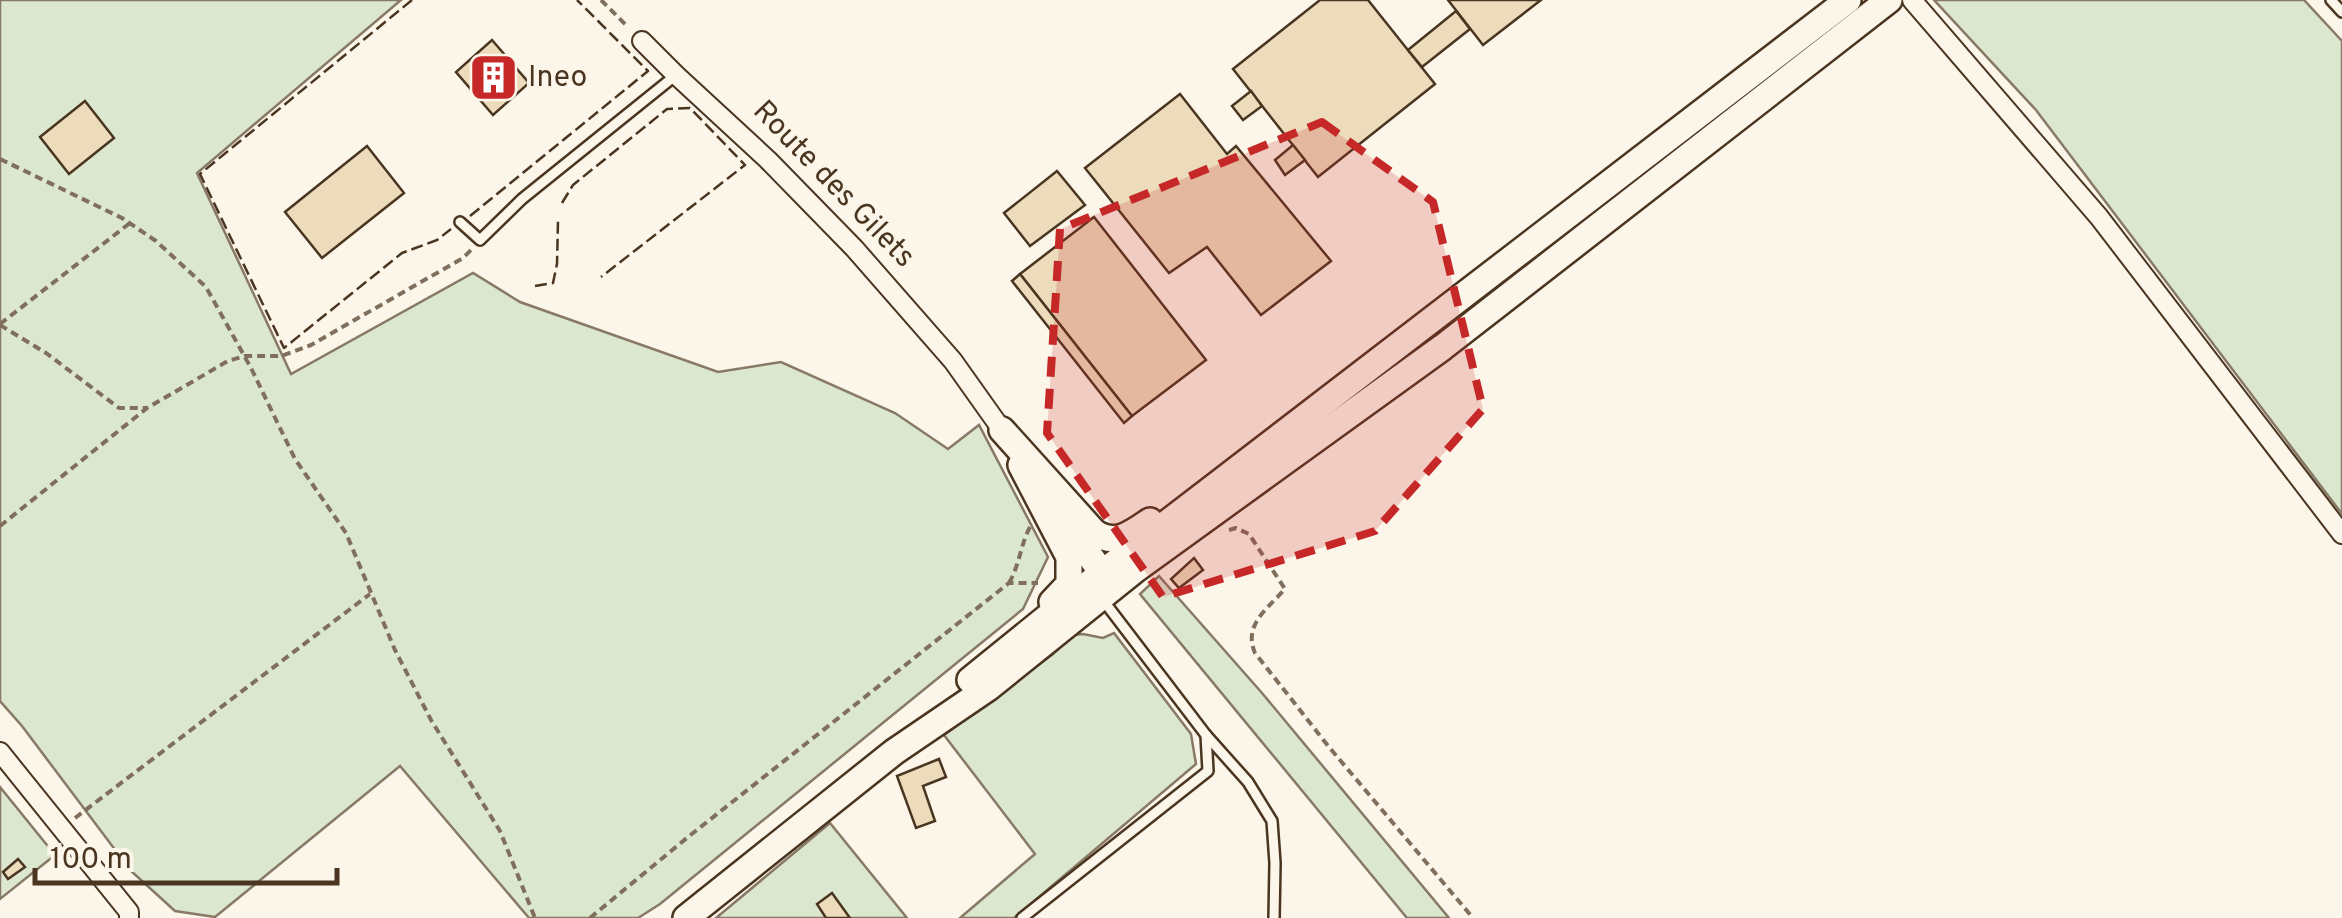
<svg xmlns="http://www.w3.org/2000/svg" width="2342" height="918" viewBox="0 0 2342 918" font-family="Overpass,sans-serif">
<rect width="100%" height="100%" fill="#fbf6e9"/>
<g fill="#dce7d0" stroke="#887966" stroke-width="2.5">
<polygon points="0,0 401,0 197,173 291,374 473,273 520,302 718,372 781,362 895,413 948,449 979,425 1048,557 1023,609 660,904 638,918 529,918 400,766 215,917 175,911 131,871 22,726 0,701"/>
<polygon points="1934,0 2304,0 2342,41 2342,514 2036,110"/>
<polygon points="1159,576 1262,693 1449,918 1407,918 1140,594"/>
<polygon points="1114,633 1191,734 1196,764 1014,918 960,918 1035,854 944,735 1053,654 1073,635 1083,634 1103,638"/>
<polygon points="0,787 55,855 0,899"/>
<polygon points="830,823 907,918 716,918"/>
</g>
<g fill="#ecdcbc" stroke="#4a3520" stroke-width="2.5">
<polygon points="1320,0 1368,0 1435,84 1318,177 1233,69"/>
<polygon points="1448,0 1541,0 1483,45"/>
<polygon points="1456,11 1470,29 1422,67 1408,50"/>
<polygon points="492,40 529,83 493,115 456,72"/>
<polygon points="1251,91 1262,106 1243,120 1232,106"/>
<polygon points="1180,94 1227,154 1236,146 1331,261 1261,315 1207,247 1169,273 1085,168"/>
<polygon points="85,101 114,138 69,174 40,137"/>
<polygon points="1293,145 1305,160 1285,175 1275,160"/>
<polygon points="367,146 404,193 322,258 285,212"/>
<polygon points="1057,171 1085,205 1030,246 1004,213"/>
<polygon points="1094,217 1206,360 1132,416 1020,274"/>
<polygon points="1020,274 1132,416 1124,423 1012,281"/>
<polygon points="1194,558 1203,570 1179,588 1171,579"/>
<polygon points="939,759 946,777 923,786 935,821 916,828 897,776"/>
<polygon points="18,859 25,867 8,879 3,872"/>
<polygon points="832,893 850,918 826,918 817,904"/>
</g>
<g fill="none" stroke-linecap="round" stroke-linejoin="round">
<defs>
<g id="lane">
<polyline points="2331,0 2342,12"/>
<polyline points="460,222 480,240 522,199 676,75"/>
<polyline points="1206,735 1248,782 1272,821 1275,863 1274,918"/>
<polyline points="1022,918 1208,771 1206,735 1103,600"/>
</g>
<g id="street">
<polyline points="1912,0 2099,217 2342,534"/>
<polyline points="642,41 676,75 768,160 854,248 953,361 1002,430"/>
<polyline points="0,752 129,912 129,918"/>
</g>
<g id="secondary">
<path d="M 1002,430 L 1094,532 C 1115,547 1131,534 1150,521"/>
<polyline points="1021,465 1069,557 1069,584 1052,602"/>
<polyline points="1065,520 1111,586"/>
<polyline points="970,680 1102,573 1848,0"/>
<polyline points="686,918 894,752 988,688 1136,569 1443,347 1889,0"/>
</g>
</defs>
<use href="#lane" stroke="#4a3520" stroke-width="14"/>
<use href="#street" stroke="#4a3520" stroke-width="22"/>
<use href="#secondary" stroke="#4a3520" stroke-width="30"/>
<g stroke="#7f6f5c" stroke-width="4" stroke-dasharray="8 5" stroke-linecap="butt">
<polyline points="601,0 628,27"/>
<polyline points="0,159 122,218 156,241 206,287 251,368 295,459 346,533 395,650 431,720 500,831 535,918"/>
<polyline points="0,324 130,223"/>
<polyline points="0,325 46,353 119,408 147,408"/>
<polyline points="0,526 147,408 228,361 245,356 281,356 311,345 463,258 472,249"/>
<path d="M 1229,530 L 1236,528 L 1249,534 L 1285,589 C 1267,609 1243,625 1255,653 L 1329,747 L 1473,918"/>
<path d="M 1009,583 C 1020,564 1020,546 1030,527"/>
<polyline points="75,818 370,594"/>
<polyline points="590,918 688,837 1009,583 1038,583"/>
</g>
<use href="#lane" stroke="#fbf6e9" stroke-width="9"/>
<use href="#street" stroke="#fbf6e9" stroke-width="18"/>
<use href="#secondary" stroke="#fbf6e9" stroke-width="25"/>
<g stroke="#4a3520" stroke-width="2.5" stroke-dasharray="12 5" stroke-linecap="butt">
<polyline points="412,0 200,174 284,348 402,253 437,240 451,229"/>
<polyline points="562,203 573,185 667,109 690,108 745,165 601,277"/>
<polyline points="470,216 648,71 577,0"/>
<polyline points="535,286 553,283 557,264 558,221"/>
</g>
</g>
<path fill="#c62828" fill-opacity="0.2" stroke="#c62828" stroke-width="8" stroke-dasharray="20 12" stroke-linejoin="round" d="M 1322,122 L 1433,202 L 1483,409 L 1375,531 L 1163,597 L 1047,433 L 1060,229 Z"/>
<defs>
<symbol id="building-square" viewBox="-11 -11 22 22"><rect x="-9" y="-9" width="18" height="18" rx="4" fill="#c62828" stroke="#fbf6e9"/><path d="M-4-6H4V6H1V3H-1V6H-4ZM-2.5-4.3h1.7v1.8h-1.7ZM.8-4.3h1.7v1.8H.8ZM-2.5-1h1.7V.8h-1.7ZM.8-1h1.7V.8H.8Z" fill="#fff"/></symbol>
</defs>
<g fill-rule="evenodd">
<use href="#building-square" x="466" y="50" width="55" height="55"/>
</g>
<g text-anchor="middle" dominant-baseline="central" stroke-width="8" stroke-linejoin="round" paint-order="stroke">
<g font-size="30" fill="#4a3520" stroke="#fbf6e9" text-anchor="start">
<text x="528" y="78">Ineo</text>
</g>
<g font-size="30" fill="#4a3520" stroke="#fbf6e9">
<text transform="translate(833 185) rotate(46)">Route des Gilets</text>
</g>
</g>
<path d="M35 868v15h302v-15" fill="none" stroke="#4a3520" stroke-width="5"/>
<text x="50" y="868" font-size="30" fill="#4a3520" stroke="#fbf6e9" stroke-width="8" paint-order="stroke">100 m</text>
</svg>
